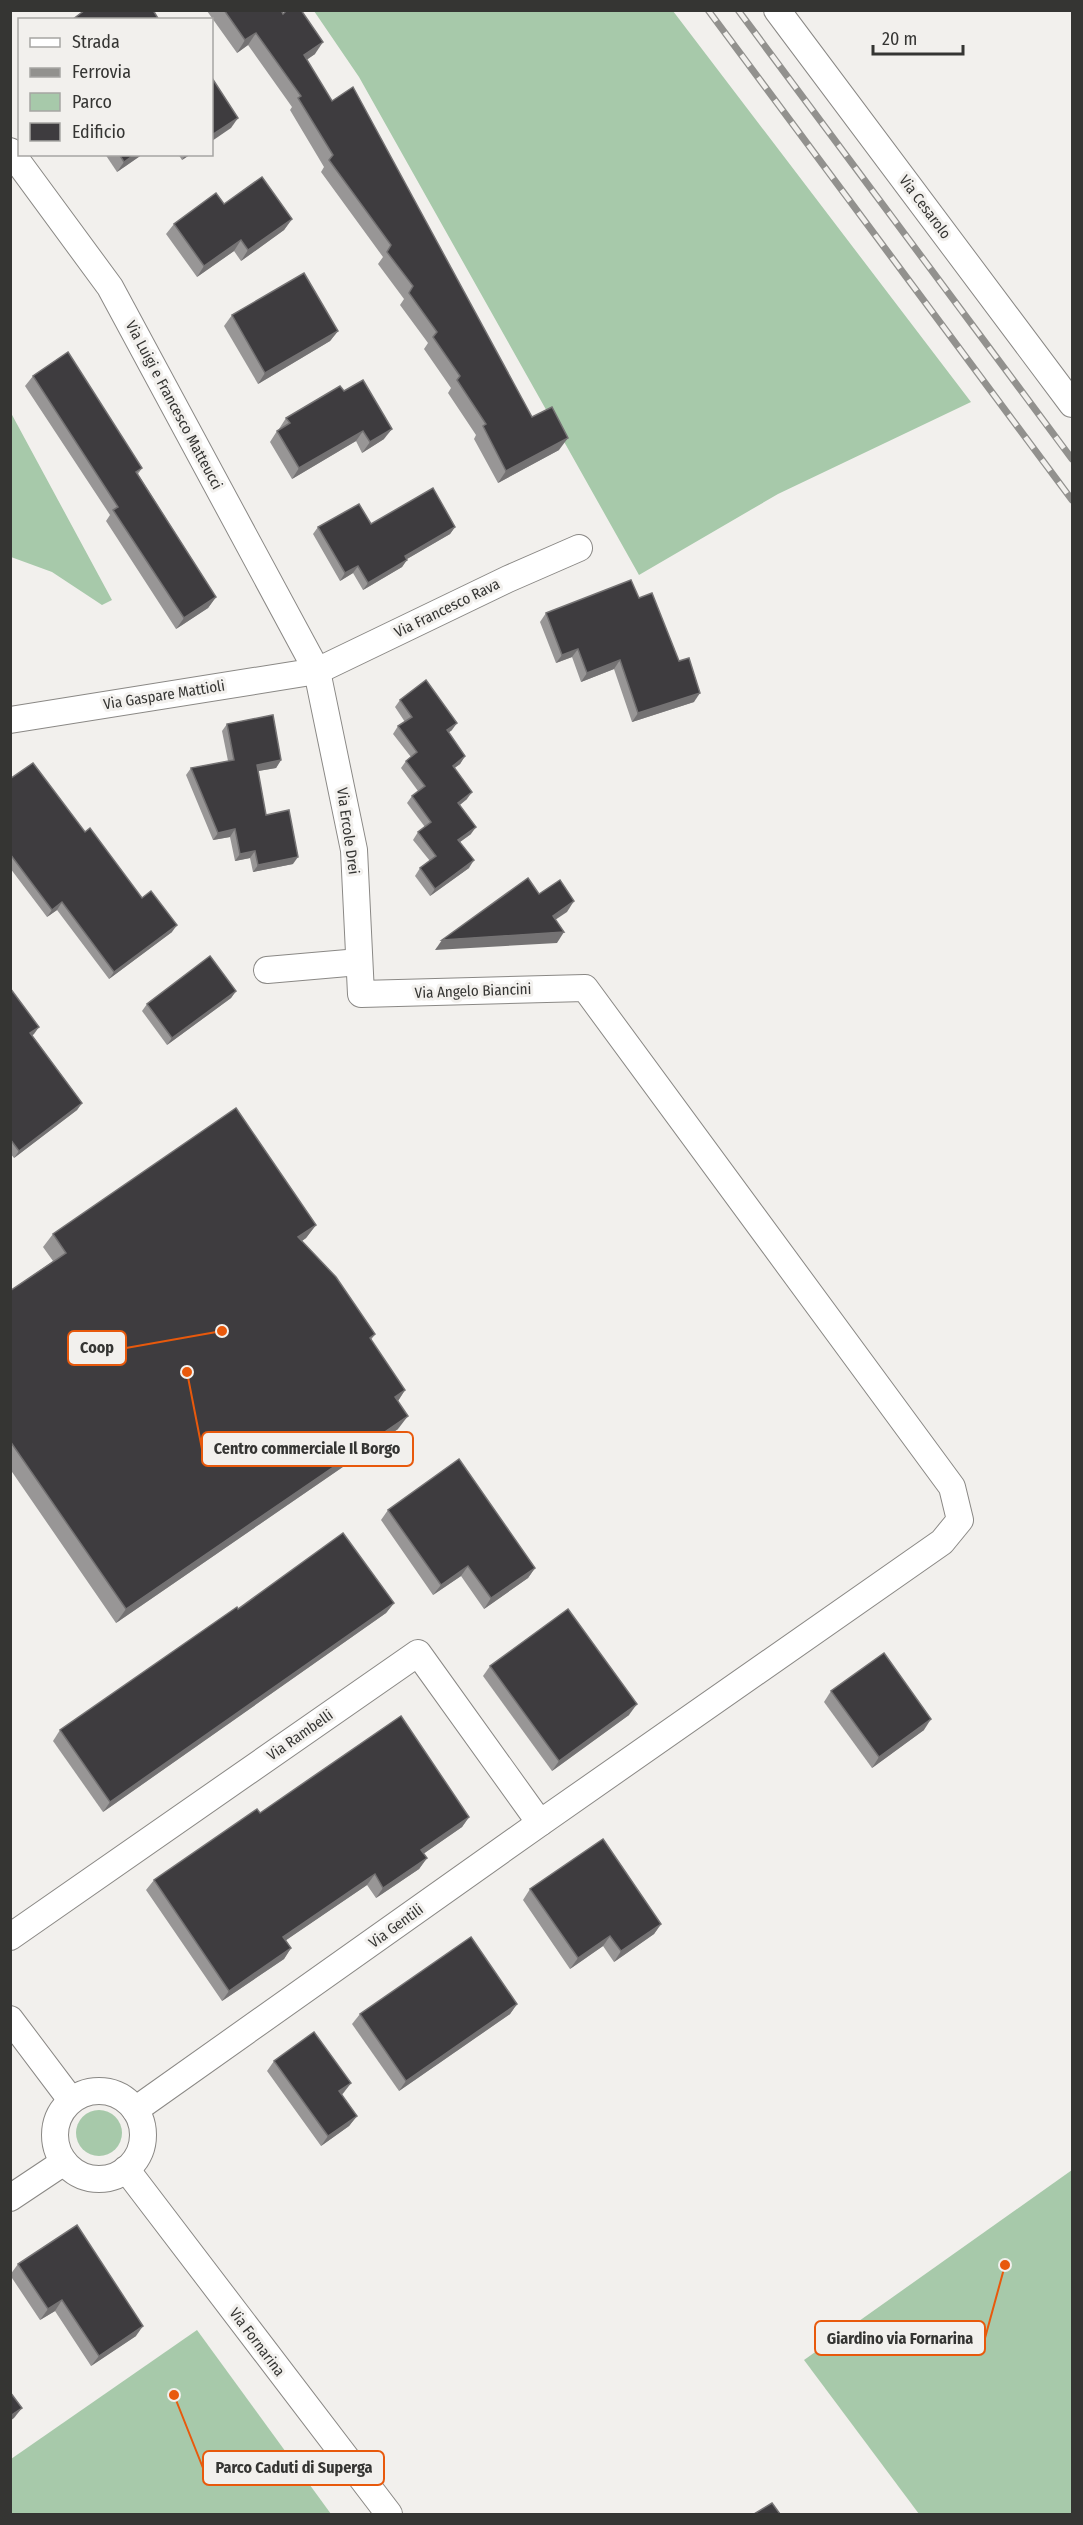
<svg xmlns="http://www.w3.org/2000/svg" width="1083" height="2525" viewBox="0 0 1083 2525" font-family="'Fira Sans Condensed',sans-serif">
<rect width="100%" height="100%" fill="#f2f0ed"/>
<g fill="#a7c9aa">
<polygon points="314,11 673,11 971,402 778,494 639,575 359,77"/>
<polygon points="10,413 11,413 112,600 102,605 52,572 11,557"/>
<circle cx="99" cy="2133" r="23"/>
<polygon points="1072,2170 1072,2514 919,2514 804,2360"/>
<polygon points="197,2330 331,2514 11,2514 11,2459"/>
</g>
<g fill="none" stroke-linecap="round" stroke-linejoin="round">
<defs>
<g id="minor">
<polyline points="777,10 1072,404"/>
<polyline points="10,151 110,287 317,671 354,850 361,994 585,988 952,1487 960,1520 942,1542 540,1823 135,2110"/>
<polyline points="10,720 317,671 508,579 579,548"/>
<polyline points="267,970 359,962"/>
<polyline points="10,1937 418,1653 540,1823"/>
<polyline points="10,2019 71,2100"/>
<circle cx="99" cy="2135" r="44"/>
<polyline points="126,2169 389,2514"/>
<polyline points="10,2198 64,2162"/>
</g>
</defs>
<use href="#minor" stroke="#8a8885" stroke-width="28"/>
<use href="#minor" stroke="#fff" stroke-width="26"/>
<defs>
<g id="rail">
<polyline points="708,10 1072,500"/>
<polyline points="738,10 1072,459"/>
</g>
</defs>
<use href="#rail" stroke="#92918e" stroke-width="7"/>
<use href="#rail" stroke="#f2f0ed" stroke-width="4.5" stroke-dasharray="14" stroke-linecap="butt"/>
</g>
<g fill="#989696">
<polygon points="208,10 281,10 315,54 306,60 532,417 559,450 498,483 474,439 476,435 448,393 451,388 424,349 428,343 400,305 404,299 378,264 383,257 321,172 324,167 290,110 292,107 248,45 237,53 207,11"/>
<polygon points="105,154 143,154 117,172"/>
<polygon points="178,154 191,154 182,160"/>
<polygon points="224,204 292,219 284,230 241,261 234,251 197,277 166,234 174,224"/>
<polygon points="232,315 338,331 330,341 258,384 224,326"/>
<polygon points="33,376 142,468 138,474 216,597 208,608 176,629 106,521 110,515 25,386"/>
<polygon points="344,391 384,439 362,453 356,441 292,479 270,442 277,431 279,430 279,429 286,418"/>
<polygon points="371,524 455,527 450,534 407,559 402,567 363,590 353,573 340,581 313,534 318,527"/>
<polygon points="639,598 694,702 632,722 614,669 581,682 572,657 556,663 540,622 546,613"/>
<polygon points="400,700 452,730 448,733 465,756 460,764 454,768 467,799 460,805 471,834 460,842 469,868 430,896 415,876 420,868 430,861 413,840 418,832 425,827 407,803 412,796 418,791 401,768 406,761 411,757 393,734 398,726 405,722 395,707"/>
<polygon points="227,724 281,760 276,768 258,771 266,815 293,864 253,872 250,858 235,861 230,837 213,840 186,775 191,768 228,761 222,731"/>
<polygon points="10,779 85,832 172,932 109,979 57,910 47,917 10,868"/>
<polygon points="10,988 34,1034 32,1035 82,1103 77,1110 14,1158 10,1153"/>
<polygon points="236,991 231,998 167,1045 142,1011 147,1004"/>
<polygon points="316,1225 306,1238 302,1241 375,1334 371,1340 405,1390 398,1401 398,1429 116,1623 10,1469 10,1291 53,1261 43,1247 53,1234"/>
<polygon points="388,1510 535,1568 528,1578 484,1609 461,1576 433,1595 381,1520"/>
<polygon points="394,1603 386,1613 103,1812 53,1741 60,1730 238,1609"/>
<polygon points="490,1666 629,1715 552,1771 483,1676"/>
<polygon points="831,1691 924,1730 872,1768 824,1702"/>
<polygon points="260,1813 469,1817 462,1827 423,1854 427,1858 419,1869 376,1898 367,1885 286,1940 291,1948 284,1959 222,2001 146,1890 154,1880"/>
<polygon points="530,1889 661,1924 654,1934 614,1962 603,1946 570,1969 523,1900"/>
<polygon points="517,2004 510,2014 399,2091 352,2024 360,2014"/>
<polygon points="274,2061 351,2083 342,2095 357,2116 349,2126 321,2146 267,2071"/>
<polygon points="18,2264 136,2336 91,2366 55,2311 40,2320 10,2275"/>
</g>
<g fill="#747273">
<polygon points="256,33 248,45 237,53 245,40"/>
<polygon points="323,42 315,54 295,68 304,55"/>
<polygon points="238,118 231,128 212,141 212,135"/>
<polygon points="135,154 143,154 117,172 124,162"/>
<polygon points="186,154 191,154 182,160"/>
<polygon points="292,219 284,230 241,261 248,250"/>
<polygon points="241,240 234,251 197,277 204,266"/>
<polygon points="338,331 330,341 258,384 265,373"/>
<polygon points="392,429 384,439 362,453 370,442"/>
<polygon points="363,431 356,441 292,479 299,468"/>
<polygon points="568,438 559,450 498,483 506,471"/>
<polygon points="455,527 450,534 400,563 405,556"/>
<polygon points="407,560 402,567 363,590 368,583"/>
<polygon points="358,566 353,573 340,581 345,573"/>
<polygon points="216,597 208,608 176,629 184,618"/>
<polygon points="578,649 572,657 556,663 562,655"/>
<polygon points="620,660 614,669 581,682 587,673"/>
<polygon points="700,693 694,702 632,722 638,713"/>
<polygon points="457,723 452,730 442,737 447,730"/>
<polygon points="465,756 460,764 448,773 453,766"/>
<polygon points="281,760 276,768 252,772 257,765"/>
<polygon points="472,792 467,799 453,810 458,803"/>
<polygon points="476,827 471,834 453,847 458,840"/>
<polygon points="235,829 230,837 213,840 218,833"/>
<polygon points="255,851 250,858 235,861 240,854"/>
<polygon points="298,857 293,864 253,872 258,865"/>
<polygon points="474,860 469,868 430,896 435,889"/>
<polygon points="574,901 567,912 546,926 553,916"/>
<polygon points="62,902 57,910 47,917 52,910"/>
<polygon points="177,925 172,932 109,979 114,972"/>
<polygon points="564,932 557,943 435,950 442,940"/>
<polygon points="236,991 231,998 167,1045 172,1038"/>
<polygon points="39,1027 34,1034 25,1040 30,1033"/>
<polygon points="82,1103 77,1110 14,1158 19,1151"/>
<polygon points="316,1225 306,1238 289,1250 298,1237"/>
<polygon points="405,1390 396,1404 395,1397"/>
<polygon points="408,1416 398,1429 116,1623 126,1609"/>
<polygon points="468,1566 461,1576 433,1595 441,1585"/>
<polygon points="535,1568 528,1578 484,1609 491,1598"/>
<polygon points="394,1603 386,1613 103,1812 110,1802"/>
<polygon points="637,1704 629,1715 552,1771 559,1761"/>
<polygon points="931,1719 924,1730 872,1768 879,1757"/>
<polygon points="469,1817 462,1827 413,1861 421,1850"/>
<polygon points="427,1858 419,1869 376,1898 383,1888"/>
<polygon points="375,1874 367,1885 276,1947 283,1937"/>
<polygon points="661,1924 654,1934 614,1962 621,1951"/>
<polygon points="610,1936 603,1946 570,1969 578,1958"/>
<polygon points="291,1948 284,1959 222,2001 229,1991"/>
<polygon points="517,2004 510,2014 399,2091 406,2081"/>
<polygon points="351,2083 343,2093 332,2102 339,2091"/>
<polygon points="357,2116 349,2126 321,2146 328,2136"/>
<polygon points="62,2300 55,2311 40,2320 48,2309"/>
<polygon points="143,2326 136,2336 91,2366 99,2356"/>
<polygon points="22,2408 14,2418 10,2421 10,2416"/>
</g>
<g fill="#3e3c3f" stroke="#747273" stroke-width="1.5">
<polygon points="85,10 153,10 159,20 72,20"/>
<polygon points="224,10 281,10 283,14 287,10 301,10 323,42 304,55 332,101 353,87 532,417 552,407 568,438 506,471 483,426 486,424 457,380 460,376 433,337 437,332 409,293 413,286 387,252 391,245 329,160 333,155 298,98 301,96 256,33 245,40"/>
<polygon points="212,78 238,118 212,135"/>
<polygon points="119,154 135,154 124,162"/>
<polygon points="262,177 292,219 248,250 241,240 204,266 174,224 216,193 224,204"/>
<polygon points="304,273 338,331 265,373 232,315"/>
<polygon points="68,352 142,468 136,472 216,597 184,618 113,510 118,507 33,376"/>
<polygon points="363,380 392,429 370,442 363,431 299,468 277,431 290,423 286,418 340,386 344,391"/>
<polygon points="433,488 455,527 405,556 407,560 368,583 358,566 345,573 318,527 359,504 371,524"/>
<polygon points="631,580 639,598 652,593 679,661 689,658 700,693 638,713 620,660 587,673 578,649 562,655 546,613"/>
<polygon points="426,680 457,723 447,730 465,756 453,766 472,792 458,803 476,827 458,840 474,860 435,889 420,868 436,856 418,832 431,822 412,796 425,786 406,761 417,752 398,726 412,717 400,700"/>
<polygon points="273,715 281,760 257,765 266,815 289,810 298,857 258,865 255,851 240,854 235,829 218,833 191,768 234,760 227,724"/>
<polygon points="33,763 85,832 90,828 142,898 151,891 177,925 114,972 62,902 52,910 10,854 10,779"/>
<polygon points="528,878 539,894 560,880 574,901 553,916 564,932 442,940"/>
<polygon points="210,956 236,991 172,1038 147,1004"/>
<polygon points="10,988 39,1027 30,1033 82,1103 19,1151 10,1139"/>
<polygon points="236,1108 316,1225 298,1237 336,1277 375,1334 370,1338 405,1390 395,1397 408,1416 126,1609 10,1441 10,1291 66,1253 53,1234"/>
<polygon points="459,1459 535,1568 491,1598 468,1566 441,1585 388,1510"/>
<polygon points="343,1533 394,1603 110,1802 60,1730 237,1607 238,1609"/>
<polygon points="568,1609 637,1704 559,1761 490,1666"/>
<polygon points="884,1653 931,1719 879,1757 831,1691"/>
<polygon points="401,1716 469,1817 421,1850 427,1858 383,1888 375,1874 283,1937 291,1948 229,1991 154,1880 257,1809 260,1813"/>
<polygon points="603,1839 661,1924 621,1951 610,1936 578,1958 530,1889"/>
<polygon points="471,1937 517,2004 406,2081 360,2014"/>
<polygon points="314,2032 351,2083 339,2091 357,2116 328,2136 274,2061"/>
<polygon points="77,2225 143,2326 99,2356 62,2300 48,2309 18,2264"/>
<polygon points="10,2392 22,2408 10,2416"/>
<polygon points="772,2503 780,2514 754,2514"/>
</g>
<g text-anchor="middle" dominant-baseline="central" stroke-width="6" stroke-linejoin="round" paint-order="stroke">
<g font-size="15" fill="#353533" stroke="#f2f0ed">
<text transform="translate(925 207) rotate(53)">Via Cesarolo</text>
<text transform="translate(174 405) rotate(62)">Via Luigi e Francesco Matteucci</text>
<text transform="translate(447 608) rotate(-26)">Via Francesco Rava</text>
<text transform="translate(164 695) rotate(-9)">Via Gaspare Mattioli</text>
<text transform="translate(348 831) rotate(82)">Via Ercole Drei</text>
<text transform="translate(473 991) rotate(-2)">Via Angelo Biancini</text>
<text transform="translate(300 1735) rotate(-35)">Via Rambelli</text>
<text transform="translate(396 1926) rotate(-36)">Via Gentili</text>
<text transform="translate(257 2342) rotate(53)">Via Fornarina</text>
</g>
</g>
<path fill="none" stroke="#e8590c" stroke-width="2" d="M222 1331L126 1348M187 1372L202 1449M1005 2265L985 2338M174 2395L203 2468"/>
<g fill="#e8590c" stroke="#f2f0ed" stroke-width="2">
<circle cx="222" cy="1331" r="6"/>
<circle cx="187" cy="1372" r="6"/>
<circle cx="1005" cy="2265" r="6"/>
<circle cx="174" cy="2395" r="6"/>
</g>
<g fill="#f2f0ed" stroke="#e8590c" stroke-width="2">
<rect x="68" y="1331" width="58" height="34" rx="6"/>
<rect x="202" y="1432" width="211" height="34" rx="6"/>
<rect x="815" y="2321" width="170" height="34" rx="6"/>
<rect x="203" y="2451" width="181" height="34" rx="6"/>
</g>
<g font-size="16" text-anchor="middle" font-weight="bold" fill="#353533">
<text x="97" y="1353">Coop</text>
<text x="307" y="1454">Centro commerciale Il Borgo</text>
<text x="900" y="2344">Giardino via Fornarina</text>
<text x="294" y="2473">Parco Caduti di Superga</text>
</g>
<rect width="1083" height="2525" fill="none" stroke="#353533" stroke-width="24"/>
<rect x="18" y="18" width="195" height="138" fill="#f2f0ed" stroke="#a6a5a3" stroke-width="1.5"/>
<rect x="30" y="38" width="30" height="9" fill="#ffffff" stroke="#a6a5a3" stroke-width="1.5"/>
<text x="72" y="48" font-size="18" fill="#353533">Strada</text>
<rect x="30" y="68" width="30" height="9" fill="#92918e" stroke="#a6a5a3" stroke-width="1.5"/>
<text x="72" y="78" font-size="18" fill="#353533">Ferrovia</text>
<rect x="30" y="93" width="30" height="18" fill="#a7c9aa" stroke="#a6a5a3" stroke-width="1.5"/>
<text x="72" y="108" font-size="18" fill="#353533">Parco</text>
<rect x="30" y="123" width="30" height="18" fill="#3e3c3f" stroke="#a6a5a3" stroke-width="1.5"/>
<text x="72" y="138" font-size="18" fill="#353533">Edificio</text>
<path d="M873 45v9h90v-9" fill="none" stroke="#353533" stroke-width="3"/>
<text x="882" y="45" font-size="18" fill="#353533" stroke="#f2f0ed" stroke-width="4.5" paint-order="stroke">20 m</text>
</svg>
